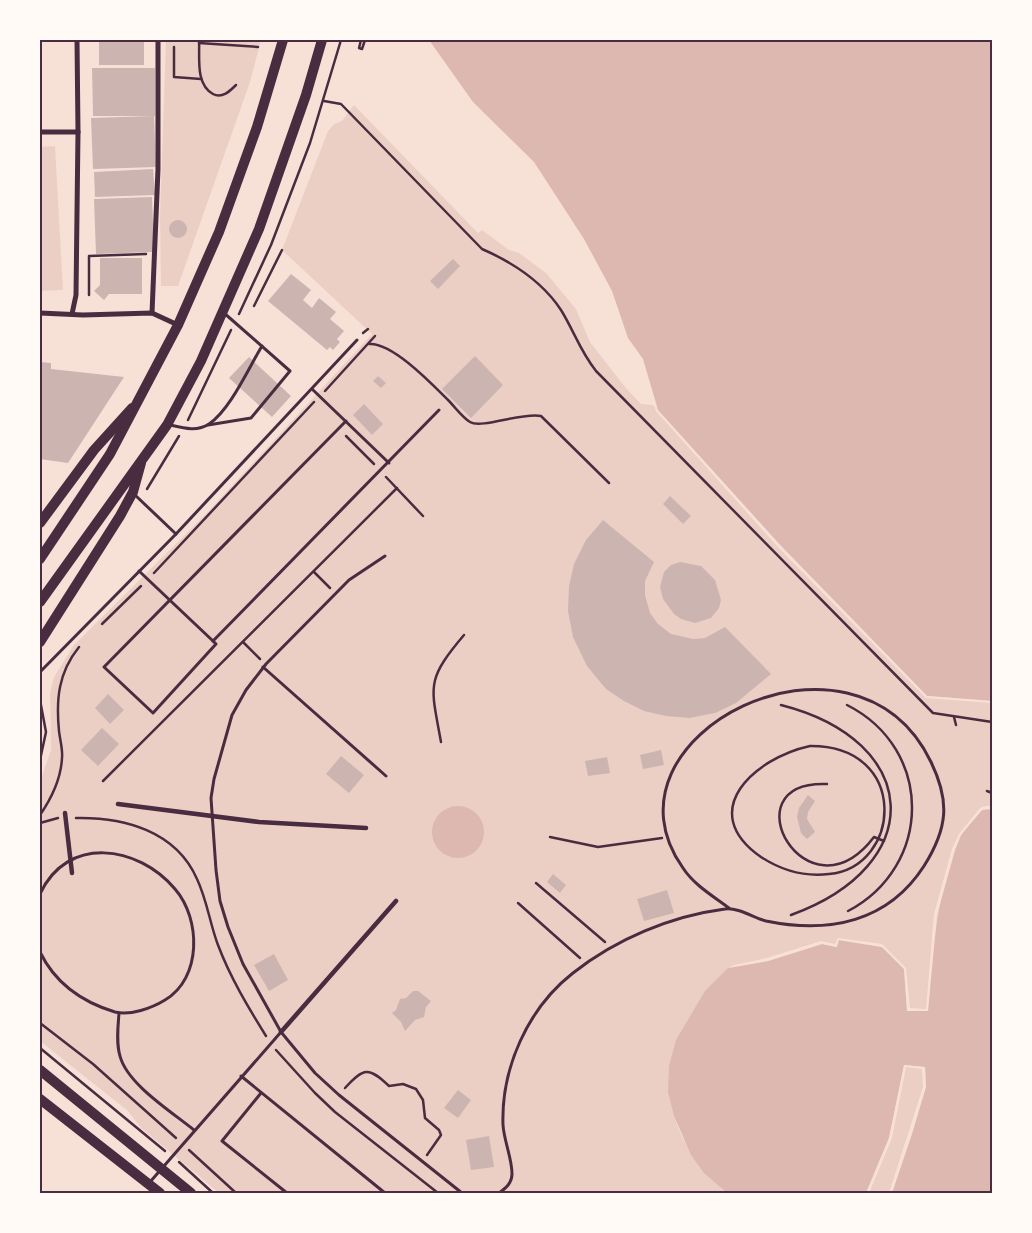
<svg xmlns="http://www.w3.org/2000/svg" width="1032" height="1233" viewBox="0 0 1032 1233" font-family="Mulish,sans-serif">
<rect width="100%" height="100%" fill="#f7e1d7"/>
<g fill="#ebcfc5">
<polygon points="166,40 261,40 250,82 178,286 161,286 160,215"/>
<path d="M 354,105 L 478,233 L 482,230 L 509,250 L 519,253 L 546,273 L 576,309 L 590,342 L 625,387 L 641,404 L 653,405 L 658,410 L 780,545 L 927,696 L 992,701 L 992,809 L 986,808 L 928,1011 L 907,1011 L 837,947 L 669,1066 C 667,1121 687,1157 727,1193 L 219,1193 L 140,1127 L 128,1111 L 40,1041 L 40,782 L 51,750 L 50,693 L 54,677 L 74,645 L 206,514 L 372,334 L 282,250 L 328,131 L 334,124 L 342,121 Z"/>
<polygon points="55,146 63,290 40,291 40,147"/>
<polygon points="904,1065 925,1067 926,1087 892,1193 866,1193"/>
</g>
<g fill="#dcb8b0">
<polygon points="429,40 992,40 992,701 927,696 780,545 658,410 643,359 628,338 612,291 584,239 534,162 473,102"/>
<circle cx="458" cy="832" r="26"/>
<path d="M 986,808 L 992,809 L 992,1193 L 892,1193 L 926,1087 L 925,1067 L 904,1065 L 889,1138 L 866,1193 L 727,1193 L 704,1173 L 691,1155 L 674,1116 L 668,1092 L 669,1066 L 676,1040 L 705,991 L 728,968 L 768,961 L 822,944 L 836,947 L 838,940 L 882,947 L 904,969 L 907,1011 L 928,1011 C 932,964 939,831 986,808 Z"/>
</g>
<g fill="#f7e1d7">
<polygon points="654,406 780,545 927,696 992,701 992,703 926,698 778,547 656,411"/>
<polygon points="986,806 992,806 992,809 982,810 961,835 955,850 937,915 928,1011 907,1011 904,969 882,947 839,940 837,947 822,944 768,961 728,968 734,965 767,958 821,941 835,944 838,938 882,944 906,968 910,1008 926,1009 934,914 952,849 959,834 980,808"/>
<polygon points="904,1065 925,1067 926,1087 912,1134 893,1190 889,1193 923,1087 922,1069 906,1067 892,1138 869,1193 866,1193 889,1138"/>
</g>
<g fill="#ccb4b1">
<rect x="99" y="40" width="45" height="25"/>
<polygon points="92,68 155,68 155,116 93,116"/>
<polygon points="154,116 156,167 93,169 91,118"/>
<polygon points="153,169 155,195 95,197 94,172"/>
<polygon points="152,197 154,252 96,254 94,199"/>
<circle cx="178" cy="229" r="9"/>
<polygon points="100,258 142,258 142,294 109,294 104,300 94,291 100,285"/>
<polygon points="453,259 460,266 438,289 430,281"/>
<polygon points="291,274 311,290 303,300 312,308 319,298 336,312 330,319 344,331 337,339 340,342 333,350 330,347 327,350 268,301"/>
<polygon points="475,356 503,385 471,418 442,389"/>
<polygon points="249,357 291,396 272,417 229,378"/>
<polygon points="40,362 51,363 51,369 124,377 68,463 40,459"/>
<polygon points="378,376 386,383 381,388 373,381"/>
<polygon points="364,404 383,424 372,435 353,415"/>
<polygon points="670,496 691,516 683,524 663,504"/>
<polygon points="603,520 654,562 645,581 645,595 650,613 658,624 671,634 693,639 705,638 725,627 771,674 736,703 715,713 689,718 666,716 644,711 624,701 606,689 587,666 573,637 568,611 569,586 574,564 586,540"/>
<polygon points="680,562 701,566 715,580 721,600 719,608 711,618 695,623 681,619 674,614 663,599 660,587 664,572 671,565"/>
<polygon points="108,694 124,710 110,724 95,708"/>
<polygon points="102,728 119,744 98,766 81,750"/>
<polygon points="661,750 664,765 643,769 640,755"/>
<polygon points="341,756 364,775 349,793 326,774"/>
<polygon points="607,757 610,773 588,776 585,761"/>
<polygon points="808,795 815,801 808,812 807,819 815,832 807,839 801,833 797,817 799,808"/>
<polygon points="553,874 566,885 560,893 547,882"/>
<polygon points="667,890 674,913 644,921 637,899"/>
<polygon points="274,954 288,980 269,991 254,965"/>
<polygon points="413,991 418,991 431,1001 426,1007 424,1017 415,1020 405,1031 401,1022 392,1013 396,1010 400,999 406,998"/>
<polygon points="458,1090 471,1100 458,1118 444,1108"/>
<polygon points="489,1136 494,1167 471,1170 466,1140"/>
</g>
<g fill="none" stroke-linecap="round" stroke-linejoin="round">
<g stroke="#4a2c40" stroke-width="2.5">
<path d="M 199,40 C 200,57 195,84 213,94 C 222,99 230,91 236,85"/>
<polyline points="361,40 359,48 362,49 365,40"/>
<polyline points="199,43 258,47"/>
<polyline points="174,47 174,77 201,79"/>
<path d="M 324,101 L 341,104 L 482,249 C 514,263 542,281 561,310 C 574,331 580,351 596,371 L 933,713 L 992,722"/>
<polyline points="89,295 89,256 146,254"/>
<polyline points="254,306 282,250"/>
<polyline points="239,314 271,245 310,143 341,40"/>
<polyline points="363,333 368,329"/>
<path d="M 369,344 C 392,342 432,384 448,400 C 455,407 462,417 470,422 C 482,429 522,412 541,416 L 609,483"/>
<polyline points="325,391 375,336"/>
<polyline points="188,420 231,330"/>
<polyline points="346,436 374,464"/>
<polyline points="386,477 423,516"/>
<polyline points="147,489 179,436"/>
<polyline points="314,572 330,588"/>
<polyline points="154,573 314,402"/>
<polyline points="102,624 141,586"/>
<polyline points="243,642 260,659"/>
<polyline points="40,700 46,732 40,760"/>
<path d="M 781,705 C 922,741 929,865 791,915"/>
<path d="M 847,705 C 934,749 933,866 848,911"/>
<polyline points="954,717 956,725"/>
<path d="M 441,742 C 431,686 425,681 464,635"/>
<path d="M 810,746 C 910,745 902,867 829,874 C 805,877 781,870 761,857 C 695,811 755,758 810,746 Z"/>
<polyline points="103,781 397,488"/>
<path d="M 827,784 C 726,780 807,925 874,837 L 884,841"/>
<polyline points="987,791 992,793"/>
<path d="M 40,815 C 51,799 61,778 62,758 C 63,750 60,740 59,731 C 56,700 58,673 79,647"/>
<path d="M 76,818 C 124,817 176,831 197,879 C 207,900 210,924 218,945 C 230,977 248,1007 266,1036"/>
<polyline points="40,823 58,818"/>
<polyline points="550,837 598,847 662,838"/>
<polyline points="536,883 605,942"/>
<polyline points="518,903 580,958"/>
<polyline points="40,1023 93,1064 176,1138"/>
<polyline points="40,1048 165,1151"/>
<polyline points="276,1050 315,1093 335,1112 438,1193"/>
<path d="M 345,1088 C 364,1067 369,1067 389,1086 L 403,1084 L 416,1089 L 423,1100 L 425,1118 L 439,1130 L 441,1135 L 427,1155"/>
<polyline points="189,1150 236,1193"/>
<polyline points="179,1162 213,1193"/>
</g>
<g stroke="#4a2c40" stroke-width="3">
<polyline points="312,389 389,463"/>
<polyline points="346,421 104,667 153,713 216,644 213,641 439,410"/>
<path d="M 170,425 C 183,428 197,432 209,424 C 230,410 248,369 262,346"/>
<polyline points="208,425 251,418 290,371 224,313"/>
<polyline points="135,495 176,534"/>
<polyline points="385,556 349,580 266,664 246,690 232,715 214,779 211,798 216,870 220,901 228,927 243,964 281,1032 315,1073 339,1095 462,1193"/>
<polyline points="139,571 213,641"/>
<polyline points="263,667 386,776"/>
<polyline points="40,672 176,534 357,340"/>
<path d="M 40,894 C 67,835 138,845 175,889 C 201,919 202,978 165,1000 C 152,1008 130,1016 115,1012 C 82,1002 55,983 40,952"/>
<path d="M 119,1013 C 118,1027 116,1043 120,1056 C 127,1084 172,1112 194,1130"/>
<polyline points="241,1076 385,1193"/>
<polyline points="261,1093 222,1141 287,1193"/>
<polyline points="150,1182 281,1032"/>
<path d="M 499,1193 C 506,1188 512,1183 512,1174 C 512,1158 504,1141 503,1125 C 501,1068 528,1008 573,973 C 616,939 671,916 725,909 C 738,907 754,918 766,921 C 829,934 888,922 924,866 C 948,828 950,801 931,762 C 855,603 589,736 683,868 C 694,885 713,896 729,908"/>
</g>
<g stroke="#4a2c40" stroke-width="4.5">
<polyline points="118,804 259,822 366,828"/>
<polyline points="65,813 72,873"/>
<polyline points="281,1032 396,901"/>
</g>
<g stroke="#4a2c40" stroke-width="5">
<polyline points="40,132 78,132"/>
<polyline points="40,313 83,315 152,313 178,325"/>
<polyline points="152,313 158,169 158,40"/>
<polyline points="72,314 76,295 78,132 77,40"/>
</g>
<g stroke="#4a2c40" stroke-width="10">
<polyline points="40,523 94,450 132,408"/>
<polyline points="40,642 120,516 133,492 141,463"/>
</g>
<g stroke="#4a2c40" stroke-width="10">
<polyline points="40,559 110,454 178,325 219,232 257,127 283,40"/>
<polyline points="40,602 167,425 201,361 259,229 306,95 322,40"/>
<polyline points="40,1070 191,1193"/>
<polyline points="40,1099 160,1193"/>
</g>
</g>
<rect width="1032" height="1233" fill="none" stroke="#fffaf5" stroke-width="82"/>
<rect x="41" y="41" width="950" height="1151" fill="none" stroke="#4a2c40" stroke-width="2"/>
</svg>
